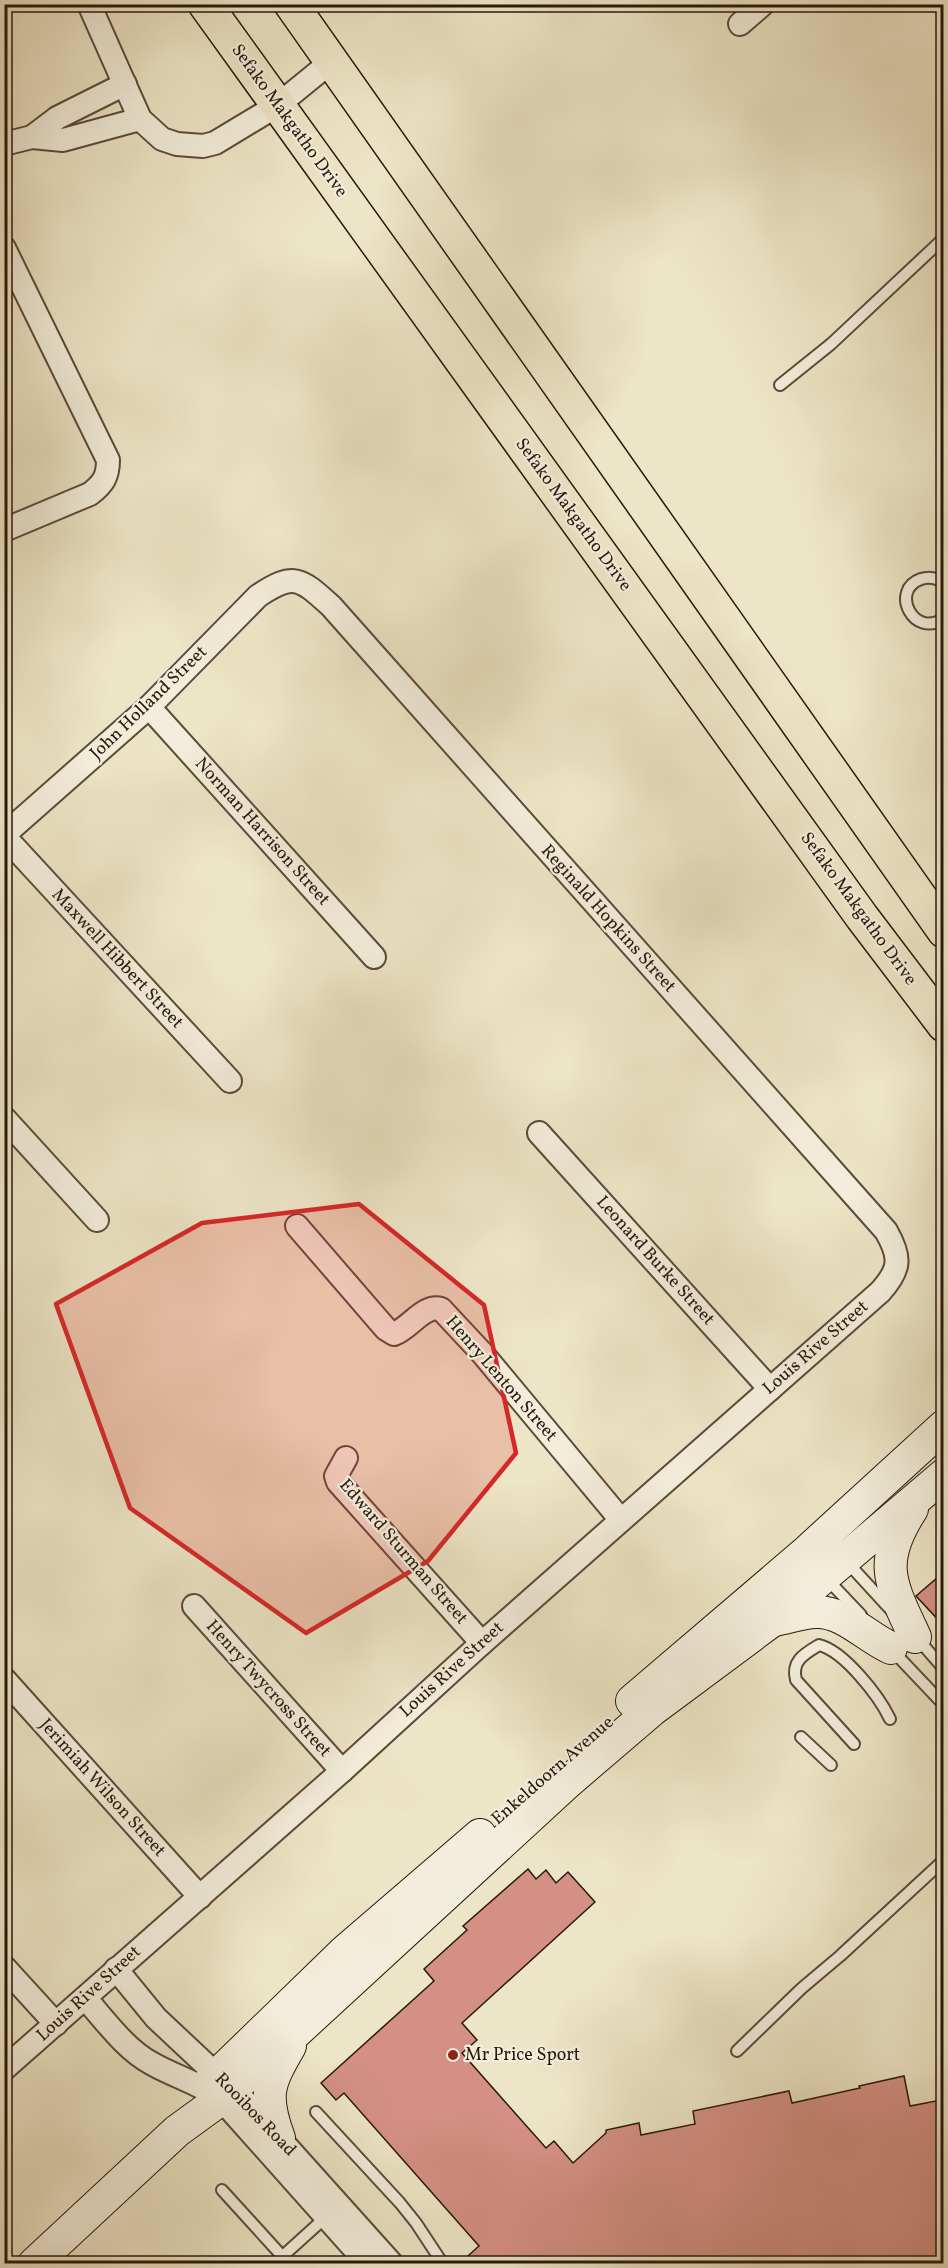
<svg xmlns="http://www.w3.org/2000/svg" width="948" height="2268" viewBox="0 0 948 2268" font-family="Vollkorn,serif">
<rect width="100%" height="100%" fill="#ede5c7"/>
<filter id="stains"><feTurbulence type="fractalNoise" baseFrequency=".00333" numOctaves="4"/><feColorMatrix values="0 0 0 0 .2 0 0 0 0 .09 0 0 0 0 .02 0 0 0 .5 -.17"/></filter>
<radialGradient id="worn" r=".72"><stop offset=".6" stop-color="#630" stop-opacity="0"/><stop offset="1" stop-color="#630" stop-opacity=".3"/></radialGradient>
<g fill="#d49085" stroke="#29180c" stroke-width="1.5">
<polygon points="944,1572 944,1626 916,1596"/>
<polygon points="528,1869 536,1879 546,1870 556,1883 568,1872 595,1902 462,2023 477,2040 462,2053 546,2148 554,2141 573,2163 606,2133 606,2130 639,2123 641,2135 695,2124 693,2111 789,2091 792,2103 860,2088 859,2086 904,2076 910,2106 941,2100 944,2110 944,2264 459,2264 479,2246 344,2093 336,2100 321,2083 434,1981 424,1969 467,1930 463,1926"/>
</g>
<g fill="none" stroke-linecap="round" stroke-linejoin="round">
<defs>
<g id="lane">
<polyline points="780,385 831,344 944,238"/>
<path d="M 944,583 C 937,578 930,576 921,579 C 889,590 914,640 944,618"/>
<polyline points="847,1562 891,1610"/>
<polyline points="826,1578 861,1615"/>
<polyline points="916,1637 944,1669"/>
<polyline points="891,1649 944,1705"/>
<polyline points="801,1737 831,1765"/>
<path d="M 854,1744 L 796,1680 C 791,1661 804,1654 819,1645 C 844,1651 879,1696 890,1719"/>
<polyline points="737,2051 802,1988 840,1956 944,1860"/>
<polyline points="316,2112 400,2203 416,2223 443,2264"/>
<polyline points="222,2190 282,2256"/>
<polyline points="274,2264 327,2216"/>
</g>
<g id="street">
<polyline points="89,4 140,119 162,139 177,144 203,146 215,143 278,105 332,61"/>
<polyline points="740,24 763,4"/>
<polyline points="32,137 57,118 125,84"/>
<polyline points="4,144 32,137 63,140 140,119"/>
<path d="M 4,248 L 108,460 C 108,477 103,484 90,494 L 4,530"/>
<polyline points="149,707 374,957"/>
<path d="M 4,835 L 149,707 L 258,596 C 294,572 300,578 331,606 L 886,1231 C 901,1257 901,1269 880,1292 L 482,1643 L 342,1771 L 4,2069"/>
<polyline points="4,836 230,1081"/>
<polyline points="4,1118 97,1220"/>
<polyline points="539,1133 770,1389"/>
<path d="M 297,1226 L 386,1329 L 394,1334 C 410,1328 424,1304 441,1309 L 482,1353 L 621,1520"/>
<polyline points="346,1458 336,1476 338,1482 482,1643"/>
<polyline points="194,1606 342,1771"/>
<polyline points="4,1679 200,1897"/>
<polyline points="4,1967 56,2024"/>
<polyline points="116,1969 156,2018 252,2108 392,2264"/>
<path d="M 85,1998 C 105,2020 125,2049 151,2063 C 175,2077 198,2082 221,2099 L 368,2264"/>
</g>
<g id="secondary">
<path d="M 912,1509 C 877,1563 890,1583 915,1637"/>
<path d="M 774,1620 C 788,1618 802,1612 816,1612 C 844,1611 866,1637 891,1648"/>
<polyline points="632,1701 804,1554 944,1426"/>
<polyline points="209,2083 344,1952 480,1835"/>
<path d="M 279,2138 C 263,2095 268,2084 290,2046"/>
<polyline points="34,2264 177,2131 221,2099 294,2034 568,1782 652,1710 773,1620 944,1475"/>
</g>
<g id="primary">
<polyline points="205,4 862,917 944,1025"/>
<polyline points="291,4 944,931"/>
</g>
</defs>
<use href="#lane" stroke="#5a4b3b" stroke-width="14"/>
<use href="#street" stroke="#5a4b3b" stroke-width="26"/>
<use href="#secondary" stroke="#29180c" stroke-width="34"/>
<use href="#primary" stroke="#29180c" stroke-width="36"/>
<use href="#lane" stroke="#f3eedb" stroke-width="10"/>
<use href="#street" stroke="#f3eedb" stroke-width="22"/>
<use href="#secondary" stroke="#f3eedb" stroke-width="32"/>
<use href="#primary" stroke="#ede5c7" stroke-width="33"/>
</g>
<path fill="#d62828" fill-opacity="0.2" stroke="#d62828" stroke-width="4.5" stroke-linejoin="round" d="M 359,1204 L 484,1305 L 516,1453 L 428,1561 L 306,1633 L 130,1508 L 56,1304 L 202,1223 Z"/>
<circle fill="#8f2418" stroke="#f3eedb" stroke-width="2" cx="453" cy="2055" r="6"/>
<g text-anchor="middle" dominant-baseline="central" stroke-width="4.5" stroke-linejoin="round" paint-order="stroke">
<g font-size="18" fill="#29180c" stroke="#f3eedb">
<text transform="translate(289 121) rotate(54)">Sefako Makgatho Drive</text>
<text transform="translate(573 515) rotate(54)">Sefako Makgatho Drive</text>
<text transform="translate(149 703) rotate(-44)">John Holland Street</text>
<text transform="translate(262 832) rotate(48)">Norman Harrison Street</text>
<text transform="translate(858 909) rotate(54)">Sefako Makgatho Drive</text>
<text transform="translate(608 919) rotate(48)">Reginald Hopkins Street</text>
<text transform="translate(117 959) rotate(47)">Maxwell Hibbert Street</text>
<text transform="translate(655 1261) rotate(48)">Leonard Burke Street</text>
<text transform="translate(816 1348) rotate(-41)">Louis Rive Street</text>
<text transform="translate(501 1379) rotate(49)">Henry Lenton Street</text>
<text transform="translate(403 1552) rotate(49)">Edward Sturman Street</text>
<text transform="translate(452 1670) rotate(-42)">Louis Rive Street</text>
<text transform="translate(268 1689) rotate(48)">Henry Twycross Street</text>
<text transform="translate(553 1771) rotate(-41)">Enkeldoorn Avenue</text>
<text transform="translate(102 1788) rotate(48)">Jerimiah Wilson Street</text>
<text transform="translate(89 1994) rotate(-42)">Louis Rive Street</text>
<text transform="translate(255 2115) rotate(46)">Rooibos Road</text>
</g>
<g font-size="18" fill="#29180c" stroke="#f3eedb" text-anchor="start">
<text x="465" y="2055">Mr Price Sport</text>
</g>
</g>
<rect width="948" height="2268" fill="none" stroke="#ede5c7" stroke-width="24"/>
<rect x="6" y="6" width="936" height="2256" fill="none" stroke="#29180c" stroke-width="3"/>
<rect x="12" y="12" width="924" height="2244" fill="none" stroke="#29180c" stroke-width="1.5"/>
<rect width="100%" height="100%" filter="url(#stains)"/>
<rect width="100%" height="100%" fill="url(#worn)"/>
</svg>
